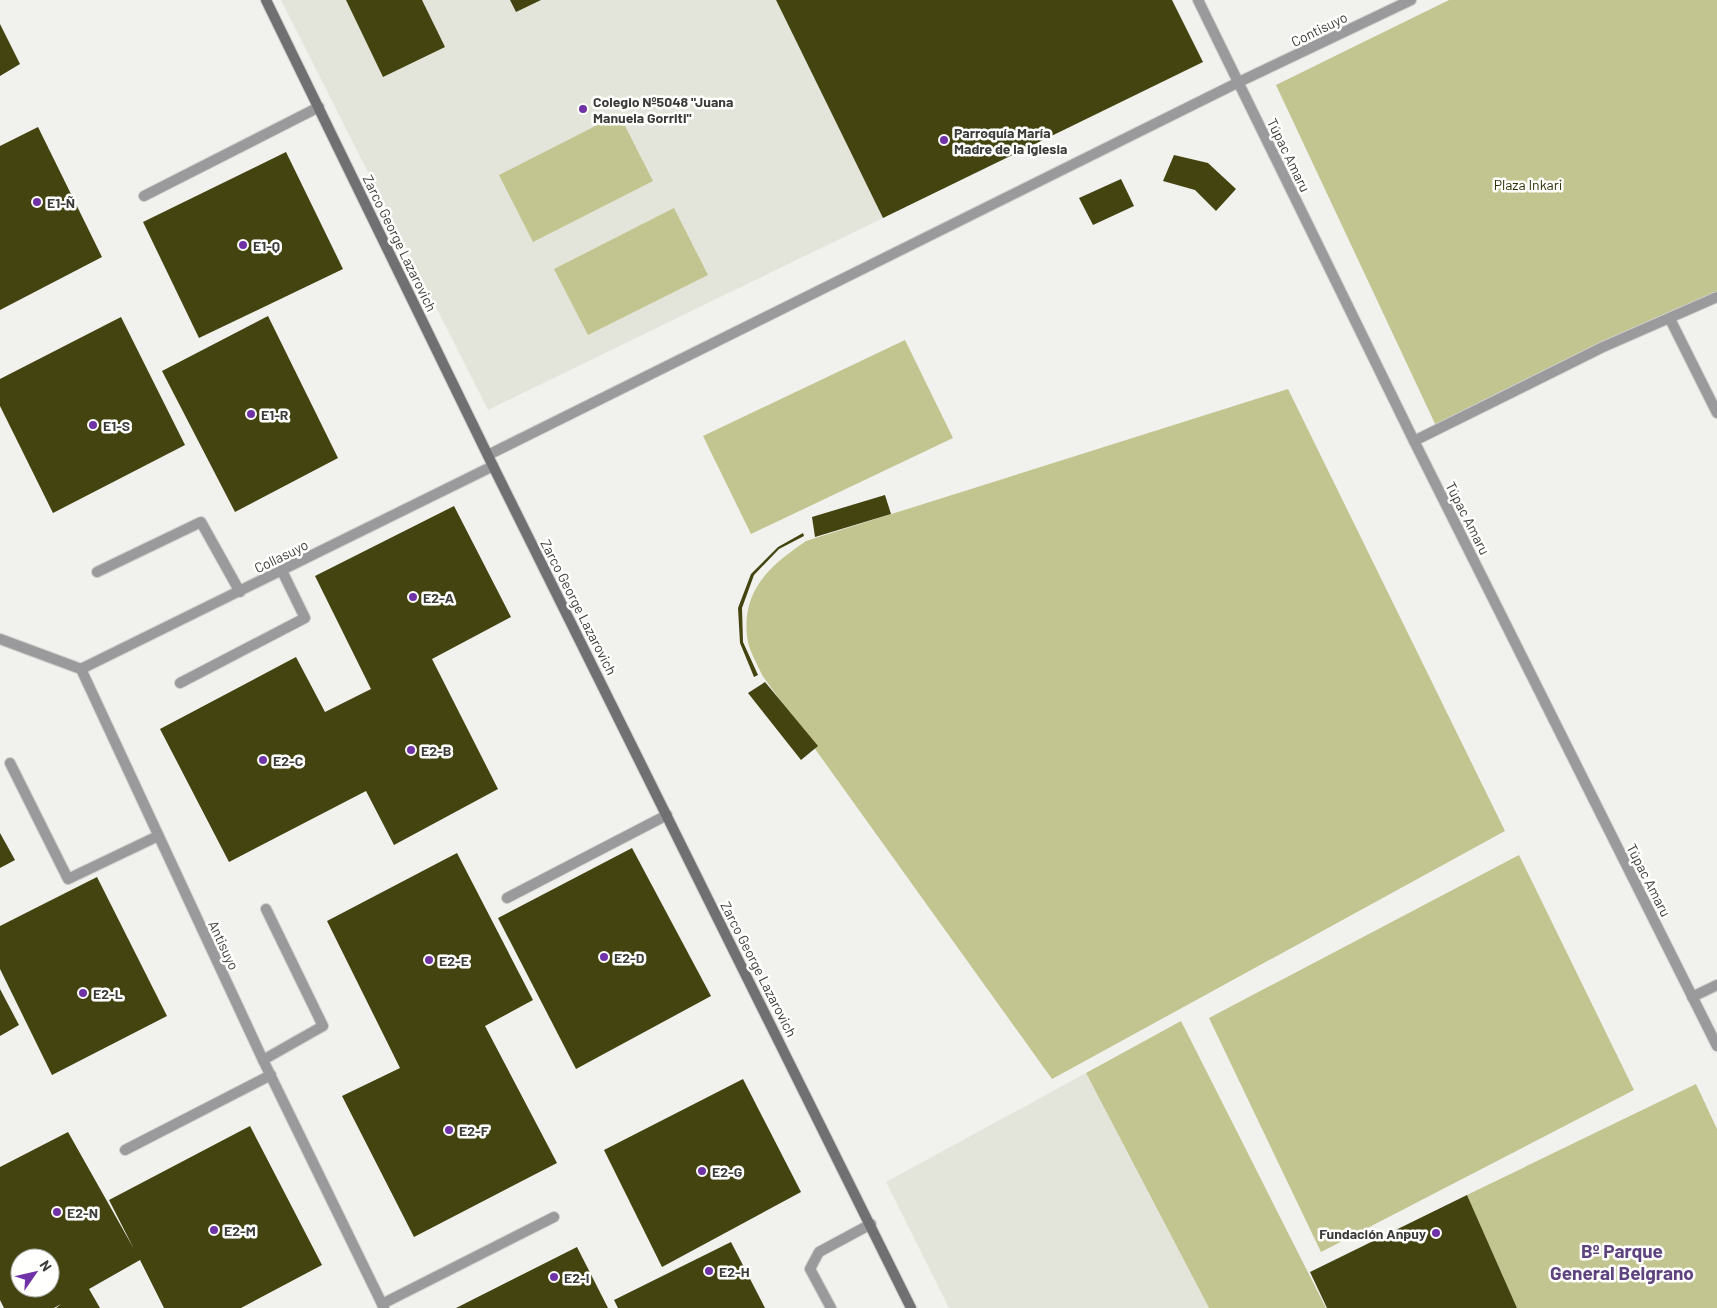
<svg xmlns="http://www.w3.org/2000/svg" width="1717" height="1308" viewBox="0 0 1717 1308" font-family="Barlow,sans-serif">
<rect width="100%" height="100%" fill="#f1f1ed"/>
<g fill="#e4e5da">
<polygon points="281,0 776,0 883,218 488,410"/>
<polygon points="1086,1073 1209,1308 949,1308 886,1182"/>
</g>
<g fill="#c2c58f">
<polygon points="1449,0 1717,0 1717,298 1438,430 1276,85"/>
<polygon points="619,114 653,181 533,242 499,175"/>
<polygon points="674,208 708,275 588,335 554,269"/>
<polygon points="905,340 953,438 751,534 703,436"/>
<path d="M 1288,389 L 1505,831 L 1052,1079 L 762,675 C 757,663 748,649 747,636 C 742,589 771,565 806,541 Z"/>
<polygon points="1519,855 1634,1090 1321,1252 1209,1018"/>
<polygon points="1181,1021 1326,1308 1209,1308 1086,1073"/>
<polygon points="1696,1084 1717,1129 1717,1308 1517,1308 1467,1195"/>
</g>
<g fill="#434410" fill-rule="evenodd">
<polygon points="346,0 422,0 445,47 383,77"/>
<polygon points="510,0 541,0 516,12"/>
<polygon points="776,0 1172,0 1203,62 883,218"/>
<polygon points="0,24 20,64 0,76"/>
<polygon points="38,127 102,257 0,310 0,146"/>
<polygon points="286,152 343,269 199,338 143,222"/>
<polygon points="1174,155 1208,163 1236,189 1216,211 1195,190 1163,181"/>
<polygon points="1121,179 1134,206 1093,225 1079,198"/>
<polygon points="268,316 338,458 235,512 162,371"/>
<polygon points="121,317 185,445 53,513 0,406 0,379"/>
<polygon points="885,495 891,514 815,537 812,517"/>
<polygon points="454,506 511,617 432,659 498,789 394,845 366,791 229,862 160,729 296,657 325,712 371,689 315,576"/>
<polygon points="803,533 804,536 779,549 754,575 742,608 743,642 758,675 754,677 740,643 738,608 751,574 778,547"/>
<polygon points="765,682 818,746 801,760 748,693"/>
<polygon points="0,833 15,860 0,868"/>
<polygon points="632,848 711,996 576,1069 498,918"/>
<polygon points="457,853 533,1000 485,1026 557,1163 414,1237 342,1096 400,1068 327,921"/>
<polygon points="97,877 167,1016 52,1075 0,969 0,926"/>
<polygon points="0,989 19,1025 0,1036"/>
<polygon points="743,1079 801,1192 662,1267 604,1150"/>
<path d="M 250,1126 L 322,1265 L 241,1308 L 164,1308 L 140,1260 L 89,1289 L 100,1308 L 56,1308 L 61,1304 L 54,1308 L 4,1308 L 0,1300 L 0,1167 L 68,1132 L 134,1249 L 109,1200 ZM 20,1258 L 50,1258 L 50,1288 L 20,1288 Z"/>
<polygon points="1467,1195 1517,1308 1327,1308 1310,1272"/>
<polygon points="731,1242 765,1308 618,1308 614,1300"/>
<polygon points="577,1247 608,1308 456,1308"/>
</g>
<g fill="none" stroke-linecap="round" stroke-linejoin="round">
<defs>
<g id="street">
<polyline points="1198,0 1414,441 1717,1046"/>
<polyline points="144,196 319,107"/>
<polyline points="1670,319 1717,413"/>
<polyline points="1414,441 1603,347 1717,297"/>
<polyline points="488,455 1239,82 1411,0"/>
<polyline points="97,572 201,522 240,592"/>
<polyline points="0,639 81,669 263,1060 384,1308"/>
<polyline points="81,669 493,466"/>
<polyline points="180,683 305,618 282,571"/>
<polyline points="10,763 68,879 158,836"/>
<polyline points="507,898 667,815"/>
<polyline points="1692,997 1717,985"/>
<polyline points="263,1060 323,1026 266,909"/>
<polyline points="125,1150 271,1075"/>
<polyline points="382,1304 554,1217"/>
<polyline points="831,1308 810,1269 819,1252 871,1224"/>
</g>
<polyline id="secondary" points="266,0 493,466 911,1308"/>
</defs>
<use href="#street" stroke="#cdcdc9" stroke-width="12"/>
<use href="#secondary" stroke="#cdcdc9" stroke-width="12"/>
<use href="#street" stroke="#9a999b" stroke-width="10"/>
<use href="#secondary" stroke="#706f72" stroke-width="10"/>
</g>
<g fill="#6f32a7" stroke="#fffffe" stroke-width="2">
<circle cx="583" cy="109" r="5"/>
<circle cx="944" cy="140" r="5"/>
<circle cx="37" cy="202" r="5"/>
<circle cx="243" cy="245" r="5"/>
<circle cx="251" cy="414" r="5"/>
<circle cx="93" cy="425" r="5"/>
<circle cx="413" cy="597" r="5"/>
<circle cx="411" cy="750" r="5"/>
<circle cx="263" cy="760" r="5"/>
<circle cx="604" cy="957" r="5"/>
<circle cx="429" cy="960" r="5"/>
<circle cx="83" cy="993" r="5"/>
<circle cx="449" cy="1130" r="5"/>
<circle cx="702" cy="1171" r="5"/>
<circle cx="57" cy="1212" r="5"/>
<circle cx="214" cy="1230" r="5"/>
<circle cx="1436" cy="1233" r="5"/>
<circle cx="709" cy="1271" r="5"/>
<circle cx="554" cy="1277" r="5"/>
</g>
<g text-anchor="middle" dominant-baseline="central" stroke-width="5" stroke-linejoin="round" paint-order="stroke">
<g font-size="14" fill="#3b3b3a" stroke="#fffffe">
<text transform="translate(1319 29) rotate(-26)">Contisuyo</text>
<text transform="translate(1289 155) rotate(64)">Túpac Amaru</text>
<text transform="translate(400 243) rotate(64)">Zarco George Lazarovich</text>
<text transform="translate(1468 518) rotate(63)">Túpac Amaru</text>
<text transform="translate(281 556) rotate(-26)">Collasuyo</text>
<text transform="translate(579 607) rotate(63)">Zarco George Lazarovich</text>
<text transform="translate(1649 880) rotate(63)">Túpac Amaru</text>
<text transform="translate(224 945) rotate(65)">Antisuyo</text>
<text transform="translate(759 969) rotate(63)">Zarco George Lazarovich</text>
</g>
<g font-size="14" font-weight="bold" fill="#3b3b3a" stroke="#fffffe" text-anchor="start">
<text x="593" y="101">Colegio Nº5048 "Juana<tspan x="593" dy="16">Manuela Gorriti"</tspan></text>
<text x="954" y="132">Parroquía María<tspan x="954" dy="16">Madre de la Iglesia</tspan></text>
<text x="47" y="202">E1-Ñ</text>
<text x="253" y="245">E1-Q</text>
<text x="261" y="414">E1-R</text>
<text x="103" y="425">E1-S</text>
<text x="423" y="597">E2-A</text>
<text x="421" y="750">E2-B</text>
<text x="273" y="760">E2-C</text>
<text x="614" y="957">E2-D</text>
<text x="439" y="960">E2-E</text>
<text x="93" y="993">E2-L</text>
<text x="459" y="1130">E2-F</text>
<text x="712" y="1171">E2-G</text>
<text x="67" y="1212">E2-N</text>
<text x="224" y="1230">E2-M</text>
<text x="1426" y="1233" text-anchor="end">Fundación Anpuy</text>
<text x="719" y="1271">E2-H</text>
<text x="564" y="1277">E2-I</text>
</g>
<g font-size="14" fill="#2e2f03" stroke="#fffffe">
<text x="1528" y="184">Plaza Inkari</text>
</g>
<g font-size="19" font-weight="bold" fill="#5e437f" stroke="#fffffe">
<text x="1622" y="1250">Bº Parque<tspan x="1622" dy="22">General Belgrano</tspan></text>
</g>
</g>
<g transform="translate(35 1273) rotate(56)"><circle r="24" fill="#fffffe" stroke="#b1b1b0"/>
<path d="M0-4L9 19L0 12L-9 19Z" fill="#6f32a7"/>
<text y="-8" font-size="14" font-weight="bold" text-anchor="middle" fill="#3b3b3a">N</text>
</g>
</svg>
